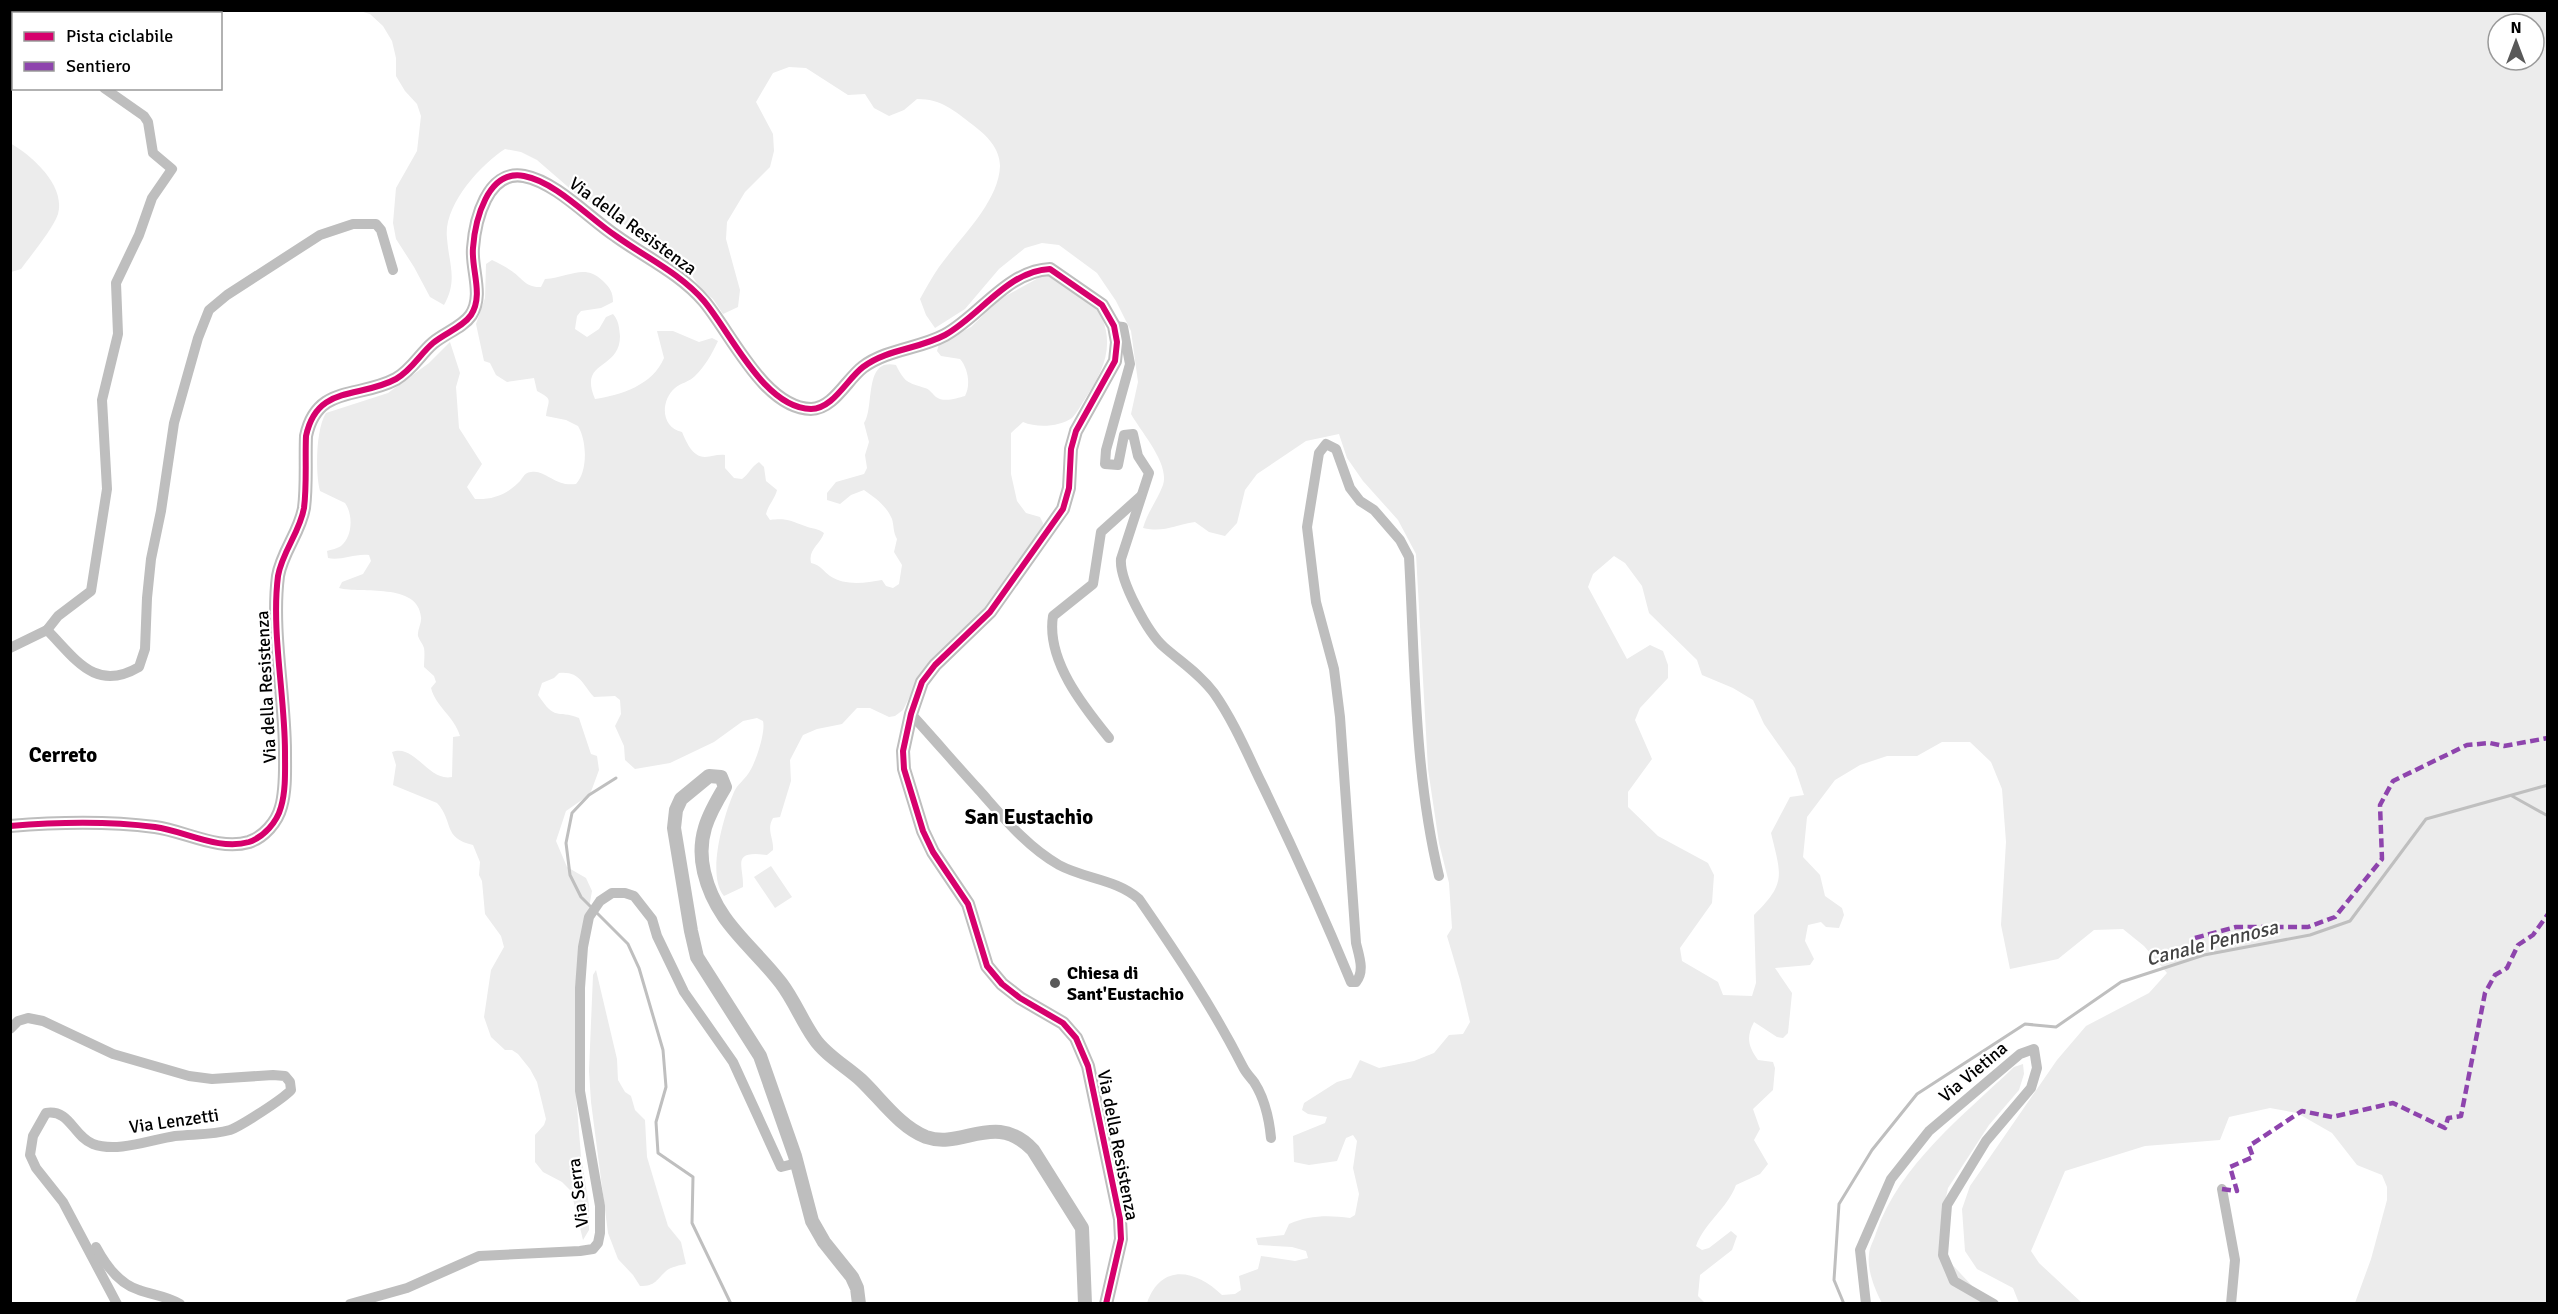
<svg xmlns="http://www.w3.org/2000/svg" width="2558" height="1314" viewBox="0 0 2558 1314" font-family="Signika,sans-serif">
<rect width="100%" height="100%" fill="#fff"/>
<g fill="#ececec" fill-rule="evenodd">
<path d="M 360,11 L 2547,11 L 2547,1303 L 2355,1303 L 2371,1259 L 2387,1200 L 2387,1187 L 2382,1175 L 2357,1165 L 2332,1133 L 2297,1113 L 2270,1108 L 2229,1117 L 2220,1140 L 2145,1146 L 2065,1171 L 2031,1251 L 2039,1263 L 2082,1303 L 2019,1303 L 2013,1288 L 1977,1269 L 1965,1251 L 1962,1209 L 1970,1186 L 2057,1060 L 2086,1026 L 2149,993 L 2167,973 L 2144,946 L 2123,929 L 2094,930 L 2058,959 L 2010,969 L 2001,925 L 2006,842 L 2002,789 L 1991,762 L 1970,742 L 1942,742 L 1917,756 L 1887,756 L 1860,765 L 1835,780 L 1807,817 L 1803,857 L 1820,875 L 1825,896 L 1842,908 L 1844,915 L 1839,928 L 1826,927 L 1821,922 L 1808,925 L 1805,941 L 1814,959 L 1810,965 L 1775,968 L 1792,993 L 1788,1033 L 1783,1038 L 1777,1037 L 1754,1022 C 1746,1037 1748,1046 1758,1060 L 1773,1062 L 1775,1068 L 1773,1090 L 1753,1109 L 1760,1129 L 1754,1140 L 1768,1164 L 1760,1174 L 1736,1185 C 1727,1209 1705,1222 1696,1246 L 1702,1250 L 1709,1248 L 1731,1231 L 1737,1236 L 1732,1250 L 1700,1275 L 1698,1296 L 1705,1303 L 1147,1303 C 1161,1263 1195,1269 1222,1295 L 1235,1294 L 1241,1290 L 1239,1276 L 1258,1269 L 1261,1256 L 1295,1261 L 1308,1258 L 1306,1251 L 1292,1247 L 1258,1245 L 1256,1238 L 1284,1235 L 1289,1224 C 1309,1215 1329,1215 1350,1218 L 1355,1215 L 1359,1194 L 1353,1168 L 1357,1141 L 1353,1135 L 1346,1138 L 1337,1161 L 1309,1165 L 1294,1162 L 1293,1136 L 1325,1123 L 1327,1117 L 1308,1114 L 1302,1110 L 1304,1103 L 1337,1082 L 1351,1078 L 1360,1060 L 1379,1068 L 1414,1061 L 1434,1053 L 1449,1035 L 1463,1034 L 1470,1022 L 1460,980 L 1447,936 L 1452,928 L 1449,883 L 1439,843 L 1428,769 L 1416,554 L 1398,520 L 1363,481 L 1347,458 L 1339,434 L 1306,441 L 1257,474 L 1245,490 L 1237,523 L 1225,536 L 1209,532 L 1195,522 C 1173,525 1165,533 1143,528 C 1148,511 1157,501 1163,485 C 1170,464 1141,432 1131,414 L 1138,382 L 1131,331 L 1116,301 L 1097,273 L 1059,245 L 1042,243 L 1025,248 L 999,269 L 965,309 L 935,328 L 926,315 L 920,299 C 926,288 932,277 939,267 C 959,239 999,202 1000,166 C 1000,148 986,135 973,125 C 953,110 942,99 917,99 L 904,110 L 889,116 L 874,108 L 865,94 L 848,95 L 806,68 L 789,67 L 773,73 L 756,102 L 773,134 L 774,151 L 770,167 L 745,192 L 727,222 L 726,239 L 740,290 L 738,307 L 723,314 L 713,299 L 700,288 L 691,274 L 650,241 L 575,193 L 537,160 L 521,152 L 505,149 C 480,165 443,206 447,238 C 449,265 458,280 444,305 L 430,297 L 414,267 L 396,239 L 393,223 L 396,188 L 417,151 L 421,116 L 417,104 L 405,91 L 396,76 L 396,58 L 392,41 L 383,26 L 370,14 ZM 2498,24 L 2534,24 L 2534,60 L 2498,60 ZM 1614,556 L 1625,563 L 1642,586 L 1649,613 L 1697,660 L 1702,675 L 1733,688 L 1753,700 L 1764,724 L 1795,768 L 1804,795 L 1790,797 L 1771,833 C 1781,875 1787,883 1754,915 L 1756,983 L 1752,996 L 1723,995 L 1718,982 L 1682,961 L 1680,948 L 1712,903 L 1714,875 L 1708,863 L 1658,836 L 1628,807 L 1628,792 L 1652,759 L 1635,720 L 1640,708 L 1668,678 L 1668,665 L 1663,651 L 1650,645 L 1627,659 L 1588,587 L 1593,574 Z"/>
<path d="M 10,143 C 31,155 66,185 58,214 C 53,229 31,255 21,269 L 11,272 Z"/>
<path d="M 492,260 C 498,263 505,266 510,270 C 522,277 525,288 541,287 L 545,279 C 570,277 585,263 603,281 C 610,288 613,292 613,302 L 601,308 L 581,311 L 577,316 L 575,329 L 587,337 L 599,329 L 606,317 L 613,314 C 619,321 619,327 620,336 C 620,371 578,359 595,399 C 621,395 653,385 664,358 L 657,331 L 673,331 L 699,342 L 712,338 L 718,341 C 712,354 705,366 695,376 C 689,382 681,383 675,388 C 660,401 661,428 682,432 C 686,441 692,457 705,457 C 712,457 717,454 725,455 L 725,468 L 734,478 L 742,479 C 749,474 751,467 759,462 L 764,467 L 766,481 L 777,490 C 775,499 768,505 766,514 L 770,520 C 787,518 790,521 805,526 C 812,529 818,528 824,533 C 820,545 808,549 811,563 C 821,565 823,571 830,576 C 845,586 865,583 882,580 L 886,586 L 893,588 L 899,584 L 902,565 L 894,552 L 897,539 C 893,532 894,526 892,519 C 886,505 875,498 864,490 L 851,495 L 840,504 L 827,500 L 827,493 L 836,482 L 864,474 L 867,468 L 865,455 L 869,442 L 864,423 C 875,408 863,357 896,365 C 905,383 907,382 925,388 C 931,390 932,394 936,397 C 944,403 957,398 965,396 C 971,385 968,368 960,359 L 941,356 L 937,351 L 939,344 L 971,327 L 1000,299 L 1042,276 L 1049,276 C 1064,287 1095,301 1102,318 C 1115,349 1101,374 1085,399 C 1081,405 1077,413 1072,418 C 1059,427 1037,428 1023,422 L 1011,433 L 1011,474 L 1017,501 L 1026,513 L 1040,517 L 1043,523 L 1042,530 L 981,616 L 916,684 L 903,710 L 895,716 L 889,717 L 870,708 L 857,708 L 842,724 L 817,729 L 803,735 L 790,760 L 791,781 L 780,817 L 773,818 C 766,830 774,838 773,850 L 767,855 C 730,850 744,866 743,887 L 724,896 C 706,875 724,815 734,792 C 737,785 744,780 748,774 C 755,765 766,732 763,721 L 757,718 L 743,721 L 714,742 L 670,763 L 635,769 L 625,760 L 624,746 L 615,726 L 621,714 L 620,700 L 615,696 L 594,697 C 582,684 580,671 559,673 L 554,678 L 542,683 L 538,695 C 556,722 556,709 579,718 L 591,754 L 597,756 L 599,770 L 592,789 L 589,795 L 566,811 L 556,841 L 567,867 L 586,878 L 592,891 L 578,969 L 575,1016 L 575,1083 L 581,1156 L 589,1205 L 589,1230 L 583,1240 L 571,1191 L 562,1182 L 543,1172 L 535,1162 L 535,1135 L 544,1125 L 546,1119 L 537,1082 L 530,1069 L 518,1054 L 512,1050 L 505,1050 L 491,1037 L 484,1017 L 491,970 L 504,947 L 501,936 L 485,914 L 482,881 L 479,875 L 480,862 L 473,845 C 442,838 454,821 437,803 L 393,785 L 396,765 L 392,752 C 415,743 428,782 452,777 L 453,737 L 460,736 C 454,716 436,707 431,688 L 436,682 L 434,676 L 424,667 C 424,661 425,654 424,648 C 423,644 419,640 418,636 C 417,630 422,623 421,617 C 418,582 361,594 339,588 L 342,582 L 363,574 L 371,561 L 369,555 C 355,553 341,561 328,558 L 327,551 C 331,550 338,548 341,546 C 353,536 353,514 345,503 L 320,491 C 315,473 316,428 326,413 L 388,393 L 429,363 L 450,342 L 460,373 L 456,387 L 459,428 L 482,464 L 467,487 L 475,499 C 491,500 506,495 518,483 C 523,479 523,473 531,472 C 545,469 555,487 576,484 C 588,471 587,441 578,426 L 566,420 L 546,416 C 548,399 554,400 537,391 L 534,378 L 507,382 L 496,375 L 490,363 L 484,361 L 476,324 L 485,298 L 486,264 Z"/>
<polygon points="771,866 792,897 775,908 754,877"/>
<path d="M 596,970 L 617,1059 L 618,1080 L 625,1092 L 631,1096 L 635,1110 L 645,1120 L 647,1157 L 659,1197 L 668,1226 L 681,1242 L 686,1264 C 680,1265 671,1267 666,1271 C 656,1280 656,1286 640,1286 L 633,1275 L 618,1259 L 608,1233 L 591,1102 L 589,1071 L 593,975 Z"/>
<path d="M 2023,1064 L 2024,1074 L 2019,1090 L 1989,1125 L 1948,1188 L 1941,1219 L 1947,1259 L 1988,1303 L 1882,1303 C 1875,1290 1867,1270 1869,1255 C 1869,1248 1874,1240 1876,1233 C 1900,1164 1963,1116 2014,1067 Z"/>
</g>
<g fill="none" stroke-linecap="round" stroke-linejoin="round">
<g stroke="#bfbfbf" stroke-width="3">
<polyline points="616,778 589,795 572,813 566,843 570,875 581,897 628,944 639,968 663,1050 666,1087 656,1122 658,1153 693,1177 692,1223 731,1304"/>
<polyline points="2512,796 2548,816"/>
<polyline points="1844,1304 1834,1280 1839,1204 1872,1150 1917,1094 2025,1024 2056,1027 2121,982 2204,955 2310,935 2350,921 2426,819 2548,785"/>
</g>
<g stroke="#bebebe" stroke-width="10">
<path d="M 1114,326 L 1123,327 L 1130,364 L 1106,450 L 1105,464 L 1118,465 L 1124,435 L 1133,434 L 1138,456 L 1149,473 L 1121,559 C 1119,580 1148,633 1164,647 C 1181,662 1200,674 1214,693 C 1233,720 1247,753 1261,782 C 1293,848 1323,914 1351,982 L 1356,982 C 1365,971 1359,956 1356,943 L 1340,717 L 1334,669 L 1316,602 L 1307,527 L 1319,453 L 1326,444 L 1336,449 L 1350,488 L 1360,501 L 1374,510 L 1400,540 L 1409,557 C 1415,663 1414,772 1439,876"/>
<polyline points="47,630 58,616 91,591 107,489 102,400 118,334 116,283 139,235 152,198 172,169 153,153 148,122 144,116 104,88"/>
<path d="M 10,648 L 47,630 C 75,658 95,693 139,667 L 145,649 L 147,598 L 151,559 L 161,511 L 174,423 L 198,338 L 209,310 L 227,295 L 320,235 L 353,224 L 376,224 L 381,230 L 393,270"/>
<path d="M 911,714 C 934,739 956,765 979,790 C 1003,817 1027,847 1059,865 C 1085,879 1116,879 1139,899 C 1177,954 1213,1008 1243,1067 C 1246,1073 1250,1077 1254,1082 C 1265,1099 1269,1117 1271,1138"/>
<path d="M 1109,738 C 1083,706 1046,660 1053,616 L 1093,584 L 1101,532 L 1141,496"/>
<path d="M 10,1029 L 18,1021 L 28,1018 L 43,1021 L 113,1054 L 189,1076 L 212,1079 L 273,1075 L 285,1076 L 290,1082 L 291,1090 C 283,1099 241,1126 230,1130 C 213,1135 192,1134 175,1136 C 150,1140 117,1153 93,1144 C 73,1136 70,1109 46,1113 L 33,1136 L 30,1155 L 36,1168 L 63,1202 L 117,1304"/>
<polyline points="2222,1189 2235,1260 2231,1304"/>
<path d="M 96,1247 C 105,1264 119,1284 139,1290 C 153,1295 167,1296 180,1304"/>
<polyline points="350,1304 407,1288 479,1256 580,1251 593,1249 598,1243 600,1233 600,1206 580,1091 580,988 583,947 589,917 600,901 612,893 625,893 634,896 652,919 657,936 684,992 733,1062 781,1167 797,1163"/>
<polyline points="1866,1304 1860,1250 1891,1179 1929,1131 2020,1054 2034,1049 2037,1068 2031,1088 1986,1141 1947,1205 1943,1255 1954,1281 1994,1304"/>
</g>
<g stroke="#bebebe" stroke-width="14">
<polyline points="55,10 61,14"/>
<polyline points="10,20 14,23"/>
<path d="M 10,826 C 58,822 108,821 155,827 C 185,831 219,851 249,842 C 264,837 277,822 281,807 C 286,790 285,770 285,752 C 285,696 271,631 278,576 C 282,552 300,532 304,508 C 307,485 305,459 306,436 C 317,384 359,399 396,379 C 412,370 420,354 433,343 C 445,333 463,327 471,315 C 484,295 471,269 473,248 C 475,221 487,169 524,176 C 556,182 589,218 616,236 C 645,257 680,273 704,301 C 731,333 764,408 811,409 C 833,409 847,379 863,367 C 887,349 919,349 945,335 C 980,316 1007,271 1050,269 L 1102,305 L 1114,326 L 1117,342 L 1115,361 L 1076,431 L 1071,449 L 1069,488 L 1063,509 L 990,612 L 935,665 L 922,682 L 911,714 L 903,751 L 904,769 L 923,831 L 933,852 L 968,904 L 987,966 L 1002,984 L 1020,998 L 1063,1023 L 1076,1038 L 1088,1066 L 1120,1219 L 1121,1239 L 1106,1304"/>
<path d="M 859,1304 L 857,1288 L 852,1277 L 824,1242 L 812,1221 L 795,1156 L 760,1056 L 697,957 L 691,931 L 674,828 L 676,810 L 681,799 L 709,776 L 721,777 L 725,787 C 708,815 696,838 704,872 C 716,923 752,945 781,983 C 794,1000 802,1021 814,1038 C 825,1055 847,1067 861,1080 C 881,1099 900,1127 926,1137 C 963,1150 995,1110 1033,1150 L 1082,1228 L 1085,1304"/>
</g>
<g stroke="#8e44ad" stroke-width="4.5" stroke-dasharray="9 4.5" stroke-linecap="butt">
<polyline points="2195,938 2236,927 2308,927 2335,917 2382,859 2380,805 2393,781 2467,745 2490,743 2504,746 2548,738"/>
<polyline points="2222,1189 2237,1191 2230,1167 2253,1157 2249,1146 2302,1111 2332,1117 2393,1103 2445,1128 2448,1118 2461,1116 2485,993 2495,975 2507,968 2518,945 2533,935 2548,914"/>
</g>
<defs>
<path id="cycleway" d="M 10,826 C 58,822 108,821 155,827 C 185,831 219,851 249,842 C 264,837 277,822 281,807 C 286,790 285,770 285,752 C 285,696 271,631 278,576 C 282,552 300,532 304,508 C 307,485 305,459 306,436 C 317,384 359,399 396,379 C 412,370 420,354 433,343 C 445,333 463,327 471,315 C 484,295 471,269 473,248 C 475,221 487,169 524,176 C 556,182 589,218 616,236 C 645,257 680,273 704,301 C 731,333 764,408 811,409 C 833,409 847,379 863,367 C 887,349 919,349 945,335 C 980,316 1007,271 1050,269 L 1102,305 L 1114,326 L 1117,342 L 1115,361 L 1076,431 L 1071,449 L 1069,488 L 1063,509 L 990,612 L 935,665 L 922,682 L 911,714 L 903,751 L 904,769 L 923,831 L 933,852 L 968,904 L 987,966 L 1002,984 L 1020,998 L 1063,1023 L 1076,1038 L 1088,1066 L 1120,1219 L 1121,1239 L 1106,1304"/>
</defs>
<use href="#cycleway" stroke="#fff" stroke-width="10"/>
<use href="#cycleway" stroke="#d6006c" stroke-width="6"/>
</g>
<circle fill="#595959" stroke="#fff" stroke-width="2" cx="1055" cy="983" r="6"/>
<g text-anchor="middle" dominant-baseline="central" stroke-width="4.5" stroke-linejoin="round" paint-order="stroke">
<g font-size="18" fill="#000" stroke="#fff">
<text transform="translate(633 226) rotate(36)">Via della Resistenza</text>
<text transform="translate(266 687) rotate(-93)">Via della Resistenza</text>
<text transform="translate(1973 1072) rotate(-40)">Via Vietina</text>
<text transform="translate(174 1121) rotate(-8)">Via Lenzetti</text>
<text transform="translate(1118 1145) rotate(79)">Via della Resistenza</text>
<text transform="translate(578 1193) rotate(-97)">Via Serra</text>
</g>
<g font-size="18" font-weight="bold" fill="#000" stroke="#fff" text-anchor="start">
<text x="1067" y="973">Chiesa di<tspan x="1067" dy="21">Sant'Eustachio</tspan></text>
</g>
<g font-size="20" font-style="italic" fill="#444" stroke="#fff">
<text transform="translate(2212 943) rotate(-14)">Canale Pennosa</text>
</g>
<g font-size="21" font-weight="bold" fill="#000" stroke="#fff">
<text x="63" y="755">Cerreto</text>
<text x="1029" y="817">San Eustachio</text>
</g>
</g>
<rect width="2558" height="1314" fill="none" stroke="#000000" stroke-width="24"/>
<rect x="12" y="12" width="210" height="78" fill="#ffffff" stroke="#999999" stroke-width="1.5"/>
<rect x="24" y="32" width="30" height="9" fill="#d6006c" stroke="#999999" stroke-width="1.5"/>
<text x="66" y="42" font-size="18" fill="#000000">Pista ciclabile</text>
<rect x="24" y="62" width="30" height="9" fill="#8e44ad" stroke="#999999" stroke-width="1.5"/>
<text x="66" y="72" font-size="18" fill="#000000">Sentiero</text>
<g transform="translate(2516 42)"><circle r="28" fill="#ffffff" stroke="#999999" stroke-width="1.5"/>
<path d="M0-4.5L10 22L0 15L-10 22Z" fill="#595959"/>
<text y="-9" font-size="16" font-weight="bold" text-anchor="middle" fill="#000000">N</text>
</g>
</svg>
